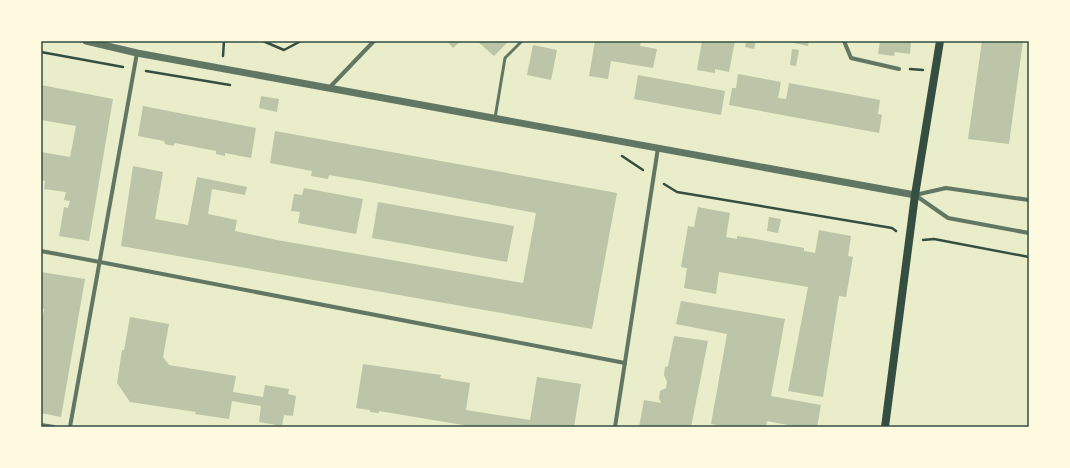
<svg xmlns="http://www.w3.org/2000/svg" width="1070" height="468" viewBox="0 0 1070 468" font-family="'Source Sans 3',sans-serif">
<rect width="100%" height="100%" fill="#e9edc9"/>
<g fill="#bcc5a7">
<polygon points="447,41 461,41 453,48"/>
<polygon points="477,41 509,41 494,56"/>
<polygon points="595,41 641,41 640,46 657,49 653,68 611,61 608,79 589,76"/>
<polygon points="702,41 735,41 729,72 715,69 715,73 697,70"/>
<polygon points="746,41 756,41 754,49 745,47"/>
<polygon points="784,41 809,41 808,46"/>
<polygon points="880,41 911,41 910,54 895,52 894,56 878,54"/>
<polygon points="982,41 1023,41 1009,144 968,139"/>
<polygon points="533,45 557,50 551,80 527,75"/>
<polygon points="792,49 799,50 796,66 790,65"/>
<polygon points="738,74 781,82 778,98 786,99 789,83 880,100 878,114 882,115 879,133 729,105 732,88 736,88"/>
<polygon points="638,75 725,91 721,115 634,99"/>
<polygon points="41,85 113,99 89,241 59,236 64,207 68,208 70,201 64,200 66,192 44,189 45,181 41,180 41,152 70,157 76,126 41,120"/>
<polygon points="261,96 279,99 277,112 259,108"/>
<polygon points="143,106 256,128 251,158 225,153 225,156 216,154 216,151 175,143 173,146 165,144 164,141 138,136"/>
<polygon points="275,131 617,193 592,329 121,246 133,166 163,172 155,219 188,225 197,177 247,187 245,195 212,189 208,214 237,220 235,231 277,240 523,283 536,213 364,181 329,175 328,179 311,176 312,171 270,163"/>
<polygon points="304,188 363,199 356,234 298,223 300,212 291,211 294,194 302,195"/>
<polygon points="378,202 514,226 507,262 372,238"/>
<polygon points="698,207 730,213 726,237 737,239 737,236 756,239 804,248 804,251 815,253 819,230 851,236 848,256 853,257 846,297 839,296 823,397 788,391 808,287 719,272 716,294 684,288 687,268 681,267 688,226 694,227"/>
<polygon points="769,217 781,219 778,233 767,231"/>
<polygon points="41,272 85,279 61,417 41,413 41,326 44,309 41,308"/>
<polygon points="681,301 785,319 771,396 821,405 817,427 798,427 767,421 766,427 729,427 711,424 727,334 676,324"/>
<polygon points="130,317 169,324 163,357 169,365 236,376 233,392 263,397 265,385 289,389 288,394 296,396 293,416 284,415 282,426 259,422 261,406 232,401 229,419 195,414 196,412 130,402 117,383 122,350 124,350"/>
<polygon points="674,336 708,341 691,427 639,427 644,400 661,403 659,398 660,391 666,388 667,382 664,375 665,367 668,366"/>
<polygon points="363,364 441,375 440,378 470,383 466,410 530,420 537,377 581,384 574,427 463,427 463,425 379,411 379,413 370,412 370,410 356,408"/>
</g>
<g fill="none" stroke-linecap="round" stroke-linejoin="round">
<g stroke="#344e41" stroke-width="2.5">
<polyline points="263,41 284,50 301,41"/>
<polyline points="41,52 123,67"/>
<polyline points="223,56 224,41"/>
<polyline points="910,69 923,70"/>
<polyline points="146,71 230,85"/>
<polyline points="622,156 643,170"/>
<polyline points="664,184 677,192 892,228 896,231"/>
<polyline points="923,240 934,239 1029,257"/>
</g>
<polyline stroke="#617663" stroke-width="3" points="495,118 505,58 522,41"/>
<g stroke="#617663" stroke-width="4">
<polyline points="844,41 851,58 899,69"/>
<polyline points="330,87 374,41"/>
<polyline points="915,195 948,218 1029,233"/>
<polyline points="915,195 946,188 1029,200"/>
<polyline points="41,251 100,262 625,363"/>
<polyline points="41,425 54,427"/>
<polyline points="70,427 137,53"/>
<polyline points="615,427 658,148"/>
</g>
<polyline stroke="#617663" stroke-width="7" points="86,41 137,53 915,195"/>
<polyline stroke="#344e41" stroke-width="8" points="885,427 915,195 940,41"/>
</g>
<rect width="1070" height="468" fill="none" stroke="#fefae0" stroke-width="84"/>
<rect x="42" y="42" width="986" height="384" fill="none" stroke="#344e41" stroke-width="1.5"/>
</svg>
